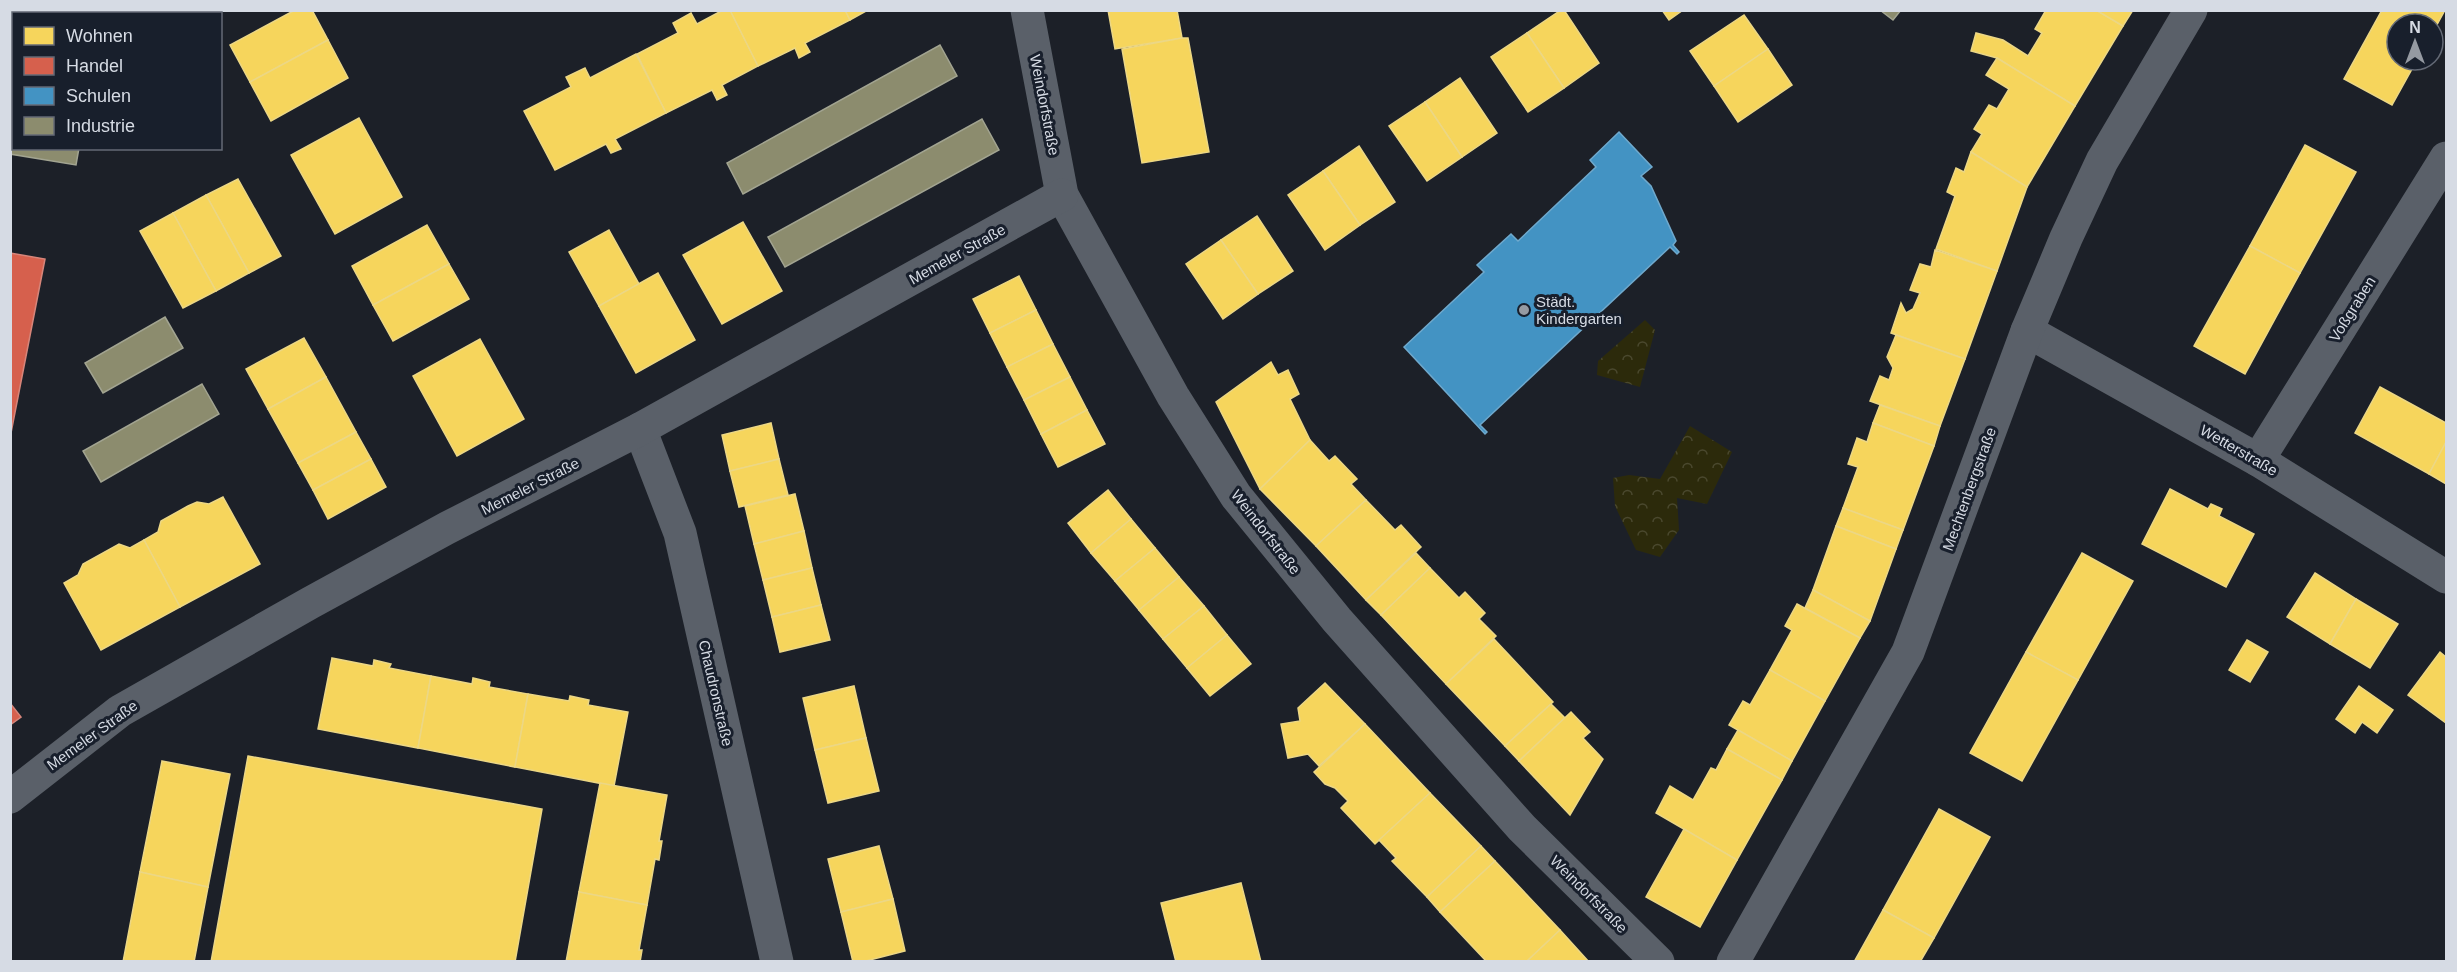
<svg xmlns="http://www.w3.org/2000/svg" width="2457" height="972" viewBox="0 0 2457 972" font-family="Helvetica,sans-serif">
<defs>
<pattern id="forest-crowns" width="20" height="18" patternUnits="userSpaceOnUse" patternTransform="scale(1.5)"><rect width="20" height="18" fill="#2c2a0b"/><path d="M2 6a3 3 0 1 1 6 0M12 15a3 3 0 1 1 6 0" fill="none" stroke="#4a482e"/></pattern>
</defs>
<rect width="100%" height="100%" fill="#1c2028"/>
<g fill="url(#forest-crowns)">
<polygon points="1645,320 1655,330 1640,387 1597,375 1598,361"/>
<polygon points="1690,426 1732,452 1707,504 1677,498 1679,530 1660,557 1636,550 1615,506 1613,478 1629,475 1660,479"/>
</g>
<g fill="#f6d55c" stroke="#ecd785" stroke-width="1.5">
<polygon points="295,10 312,10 328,40 250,82 230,45"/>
<polygon points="723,10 730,10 758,66 722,85 727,95 717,100 712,90 666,113 637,54 678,33 673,23 691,13 697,24"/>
<polygon points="730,10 845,10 850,20 805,43 810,52 799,58 795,48 758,66"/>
<polygon points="845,10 868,10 850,20"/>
<polygon points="1108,10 1177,10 1182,38 1115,49"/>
<polygon points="1561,10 1564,10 1599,63 1564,88 1527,33"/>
<polygon points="1662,10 1683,10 1669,20"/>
<polygon points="2046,10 2096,10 2123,26 2075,106 1997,58 1971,51 1976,33 2003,40 2028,56 2042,33 2035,29"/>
<polygon points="2096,10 2133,10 2123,26"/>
<polygon points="2382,10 2445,10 2433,32 2433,24 2397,24 2397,60 2417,60 2392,105 2344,79"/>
<polygon points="1744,15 1768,49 1714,86 1690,51"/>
<polygon points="1527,33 1564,88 1528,112 1491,57"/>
<polygon points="1182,38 1188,38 1209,152 1142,163 1122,49"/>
<polygon points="328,40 348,78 271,121 250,82"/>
<polygon points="1768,49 1792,85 1738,122 1714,86"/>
<polygon points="636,54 666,113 615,139 621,149 611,153 606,144 555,170 524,111 571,87 566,77 585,68 590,78"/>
<polygon points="1997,58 2075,106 2027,187 1971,152 1982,134 1974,129 1989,105 1997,109 2009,89 1986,75"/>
<polygon points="1460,78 1497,133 1462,157 1425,102"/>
<polygon points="1425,102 1462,157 1427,181 1389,126"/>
<polygon points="359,118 402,197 335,234 291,155"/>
<polygon points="2305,145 2356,172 2300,273 2250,246"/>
<polygon points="1359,146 1395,202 1360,225 1323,171"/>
<polygon points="1971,152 2027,187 1997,271 1936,249 1955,196 1947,192 1956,168 1964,172"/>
<polygon points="1323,171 1360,225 1325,250 1288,195"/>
<polygon points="238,179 281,256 249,273 206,195"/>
<polygon points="206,195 249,273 216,291 173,213"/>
<polygon points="173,213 216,291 183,308 140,231"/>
<polygon points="1257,216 1293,271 1258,294 1221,240"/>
<polygon points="743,222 782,291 722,324 683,255"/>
<polygon points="427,225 449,264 373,305 352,266"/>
<polygon points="609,230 639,284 599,306 569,252"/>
<polygon points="1221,240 1258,294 1223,319 1186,264"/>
<polygon points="2250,246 2300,273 2245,374 2194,346"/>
<polygon points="1935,250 1997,271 1965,359 1891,333 1901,303 1906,313 1913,309 1920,293 1910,290 1920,264 1931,267"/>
<polygon points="449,264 469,299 393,341 373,305"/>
<polygon points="658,273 695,340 636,373 599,306"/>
<polygon points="1019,276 1036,310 990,333 973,299"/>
<polygon points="1036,310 1053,344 1007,367 990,333"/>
<polygon points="1896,335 1965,359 1940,426 1870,401 1880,376 1889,380 1893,368 1887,357"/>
<polygon points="304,338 326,377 268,409 246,369"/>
<polygon points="480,339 524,419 457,456 413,376"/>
<polygon points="1053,344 1070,377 1024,400 1007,367"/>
<polygon points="1271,362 1278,375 1288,370 1299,394 1290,399 1310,440 1260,489 1216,402"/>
<polygon points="326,377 356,432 298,463 268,409"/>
<polygon points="1070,377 1087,410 1041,434 1024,400"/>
<polygon points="2380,387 2446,423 2446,442 2429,474 2355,433"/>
<polygon points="1880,405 1940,426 1934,446 1873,423"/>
<polygon points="1087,410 1105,444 1058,467 1041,434"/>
<polygon points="771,423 779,459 730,471 722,435"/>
<polygon points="1873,423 1934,446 1903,530 1843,508 1858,467 1848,464 1857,438 1867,442"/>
<polygon points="356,432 371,459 313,490 298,463"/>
<polygon points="1310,440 1329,461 1335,456 1357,479 1351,484 1366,500 1316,546 1260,489"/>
<polygon points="2446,442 2446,484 2429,474"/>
<polygon points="371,459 386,487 328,519 313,490"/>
<polygon points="779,459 788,495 739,507 730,471"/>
<polygon points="2170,489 2208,509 2211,504 2222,509 2219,516 2254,534 2226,587 2142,544"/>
<polygon points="1108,490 1131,519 1091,553 1068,523"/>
<polygon points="795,494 804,531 754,544 745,506"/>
<polygon points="223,497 260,564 180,607 144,540 158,532 161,521 188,506 197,502 209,504"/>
<polygon points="1366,500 1395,530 1401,525 1421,547 1366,600 1316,546"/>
<polygon points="1843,508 1903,530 1896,549 1836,526"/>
<polygon points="1131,519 1155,548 1115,581 1091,553"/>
<polygon points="1836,526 1896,549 1870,621 1813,590"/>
<polygon points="804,531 812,568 763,580 754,544"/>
<polygon points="144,540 180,607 101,650 64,583 78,575 83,564 119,544 130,548"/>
<polygon points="1155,548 1179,577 1139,610 1115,581"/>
<polygon points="1416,553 1430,568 1381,615 1366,600"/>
<polygon points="2082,553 2133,581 2078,680 2026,652"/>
<polygon points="812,568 821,605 772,617 763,580"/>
<polygon points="1430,568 1459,598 1465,592 1485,613 1479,619 1496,636 1446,684 1381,615"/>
<polygon points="2315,573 2356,599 2330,644 2287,617"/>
<polygon points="1179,577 1204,606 1163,639 1139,610"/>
<polygon points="1813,590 1870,621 1860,638 1805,608"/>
<polygon points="2356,599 2398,624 2370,668 2330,644"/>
<polygon points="1797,604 1860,638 1825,701 1770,670 1792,630 1785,626"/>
<polygon points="821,605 830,640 780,652 772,617"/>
<polygon points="1204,606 1227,635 1187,668 1163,639"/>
<polygon points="1227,635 1251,664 1210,696 1187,668"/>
<polygon points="1494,639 1553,702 1505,746 1446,684"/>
<polygon points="2247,640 2268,652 2250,682 2229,670"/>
<polygon points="2026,652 2078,680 2022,781 1970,753"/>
<polygon points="2440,652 2446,657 2446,723 2408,695"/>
<polygon points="332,658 373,666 374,660 391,664 389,668 431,676 418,748 318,729"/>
<polygon points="1770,670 1825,701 1792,761 1729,725 1743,701 1750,705"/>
<polygon points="431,676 472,684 473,678 490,682 489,687 528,694 515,767 418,748"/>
<polygon points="1325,683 1365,724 1319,766 1308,754 1288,758 1281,724 1300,721 1298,708"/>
<polygon points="854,686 866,738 815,750 803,698"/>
<polygon points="2359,686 2393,710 2377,733 2362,722 2355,733 2336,719"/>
<polygon points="528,694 569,701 570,696 589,700 588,705 628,712 614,786 515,767"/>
<polygon points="1551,704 1565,718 1519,761 1505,746"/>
<polygon points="1571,712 1590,732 1583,738 1603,759 1570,815 1519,761"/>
<polygon points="1365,724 1430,793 1375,844 1341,808 1348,801 1335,788 1325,784 1314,772"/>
<polygon points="1738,730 1792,761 1782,780 1727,749"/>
<polygon points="866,738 879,791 828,803 815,750"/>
<polygon points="1727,749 1782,780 1737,860 1656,813 1670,786 1693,800 1711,768 1716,770"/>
<polygon points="248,756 542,809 515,962 211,962"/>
<polygon points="162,761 230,774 208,887 140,872"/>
<polygon points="600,783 667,795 659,841 662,841 659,860 655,859 647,905 579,892"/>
<polygon points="1430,793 1481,846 1427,897 1392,861 1396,858 1379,840"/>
<polygon points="1939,809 1990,837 1934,938 1883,910"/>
<polygon points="1684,829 1737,860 1700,927 1646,897"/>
<polygon points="879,846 893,899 841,912 828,859"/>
<polygon points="1481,846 1495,861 1440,912 1427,897"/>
<polygon points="1495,861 1560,930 1526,962 1487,962 1440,912"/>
<polygon points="140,872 208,887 194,962 123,962"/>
<polygon points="1241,883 1261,962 1176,962 1161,903"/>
<polygon points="579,892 647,905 639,950 642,950 640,962 566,962"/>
<polygon points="893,899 905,951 862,962 853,962 841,912"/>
<polygon points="1883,910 1934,938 1920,962 1854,962"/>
<polygon points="1560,930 1589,962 1526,962"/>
</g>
<g fill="#d6604d" stroke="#d6857a" stroke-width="1.5">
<polygon points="10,253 45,259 10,438"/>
<polygon points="10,703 21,717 10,725"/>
</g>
<polygon fill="#4393c3" stroke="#6fa9cd" stroke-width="1.5" points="1619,132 1652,167 1641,176 1651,186 1676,241 1673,245 1679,252 1677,254 1670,247 1480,425 1487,432 1485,434 1404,347 1484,272 1477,265 1511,234 1518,241 1596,167 1590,160"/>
<g fill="#8c8c6e" stroke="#a2a491" stroke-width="1.5">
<polygon points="10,10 119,10 118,14 14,14 14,28 10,27"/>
<polygon points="1880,10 1901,10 1893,20"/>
<polygon points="940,45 957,76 743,194 727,163"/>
<rect x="10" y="83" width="4" height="36"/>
<polygon points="10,119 14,119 14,148 79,148 76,165 10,154"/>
<polygon points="982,119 999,150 785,267 768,237"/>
<polygon points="165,317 183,348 103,393 85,363"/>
<polygon points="202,384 219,414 101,482 83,451"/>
</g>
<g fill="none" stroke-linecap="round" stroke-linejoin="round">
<g stroke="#5a6069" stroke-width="33">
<polyline points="1027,10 1062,195 1173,396 1236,496 1337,620 1522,828 1658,962"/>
<polyline points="2027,331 2258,460 2446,577"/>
<polyline points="640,429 680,533 777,962"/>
<polyline points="2258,460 2446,158"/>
<polyline points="10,797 120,711 310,603 447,528 640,429 1062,195"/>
<polyline points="1733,962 1908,652 2027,331 2066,238 2102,161 2191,10"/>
</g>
</g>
<circle fill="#959aa2" stroke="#181f2c" stroke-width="2" cx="1524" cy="310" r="6"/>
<g text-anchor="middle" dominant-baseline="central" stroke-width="6" stroke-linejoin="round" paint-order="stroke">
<g font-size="15" fill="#d6dbe4" stroke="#181f2c">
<text transform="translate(1045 105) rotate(79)">Weindorfstraße</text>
<text transform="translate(957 254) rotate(-29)">Memeler Straße</text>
<text transform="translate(2352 309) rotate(-58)">Voßgraben</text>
<text transform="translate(2239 450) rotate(30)">Wetterstraße</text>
<text transform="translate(530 486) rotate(-27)">Memeler Straße</text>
<text transform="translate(1969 489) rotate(-70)">Mechtenbergstraße</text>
<text transform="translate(1266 532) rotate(52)">Weindorfstraße</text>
<text transform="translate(716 693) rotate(77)">Chaudronstraße</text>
<text transform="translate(92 735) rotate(-36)">Memeler Straße</text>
<text transform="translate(1589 894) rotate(45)">Weindorfstraße</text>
</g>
<g font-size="15" fill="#d6dbe4" stroke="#181f2c" text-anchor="start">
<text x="1536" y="301">Städt.<tspan x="1536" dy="17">Kindergarten</tspan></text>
</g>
</g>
<rect width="2457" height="972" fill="none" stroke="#d6dbe4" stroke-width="24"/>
<rect x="12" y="12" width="210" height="138" fill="#181f2c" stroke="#646a76" stroke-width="1.5"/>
<rect x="24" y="27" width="30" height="18" fill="#f6d55c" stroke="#646a76" stroke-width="1.5"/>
<text x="66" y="42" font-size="18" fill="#d6dbe4">Wohnen</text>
<rect x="24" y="57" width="30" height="18" fill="#d6604d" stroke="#646a76" stroke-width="1.5"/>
<text x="66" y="72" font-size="18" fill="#d6dbe4">Handel</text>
<rect x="24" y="87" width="30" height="18" fill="#4393c3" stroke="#646a76" stroke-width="1.5"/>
<text x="66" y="102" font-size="18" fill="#d6dbe4">Schulen</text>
<rect x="24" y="117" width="30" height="18" fill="#8c8c6e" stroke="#646a76" stroke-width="1.5"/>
<text x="66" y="132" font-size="18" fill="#d6dbe4">Industrie</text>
<g transform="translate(2415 42)"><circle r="28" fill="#181f2c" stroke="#646a76" stroke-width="1.5"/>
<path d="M0-4.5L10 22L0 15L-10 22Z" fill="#959aa2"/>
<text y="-9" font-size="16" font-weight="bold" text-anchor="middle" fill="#d6dbe4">N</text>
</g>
</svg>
